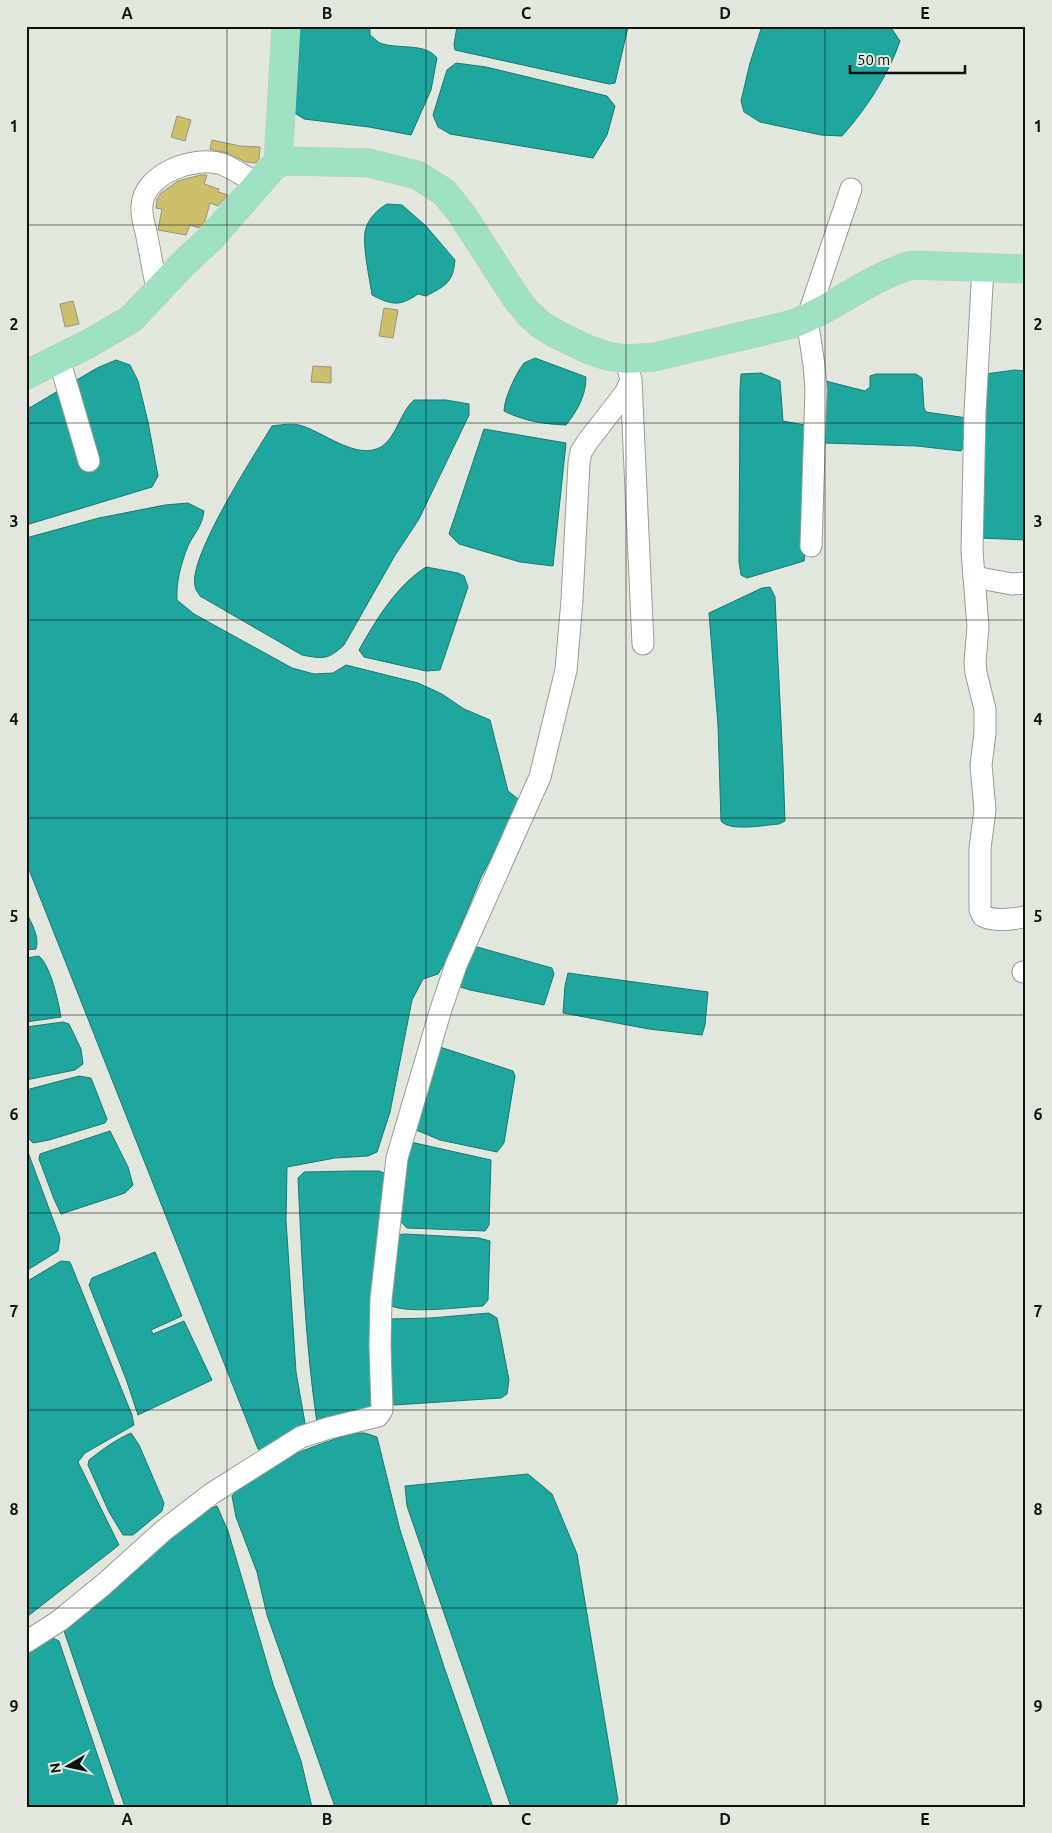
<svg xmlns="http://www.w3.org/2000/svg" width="1052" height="1833" viewBox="0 0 1052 1833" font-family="Ubuntu,sans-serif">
<rect width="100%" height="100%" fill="#e1e7dc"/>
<g fill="#1ea69f" stroke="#1a7973">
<path d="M 294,26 L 370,26 L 370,35 C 374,38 378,43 383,44 C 400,49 426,43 437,58 L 431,90 L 411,135 L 369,127 L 304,119 L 290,110 Z"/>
<polygon points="457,26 628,26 628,27 615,83 609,84 455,50 454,45"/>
<path d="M 762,26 L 882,26 L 892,29 L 900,41 C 888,76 866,109 842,136 L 821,135 L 760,122 L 744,112 L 741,101 L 750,63 Z"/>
<polygon points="456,63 486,67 607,96 615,106 607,135 593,158 450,134 438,127 433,115 447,70"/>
<path d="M 387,204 L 402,205 L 426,226 L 455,260 C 453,283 445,286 426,296 L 418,294 C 399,307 392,305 372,295 C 370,280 361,241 366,228 C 369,218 378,209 387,204 Z"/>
<path d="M 535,358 L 586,377 C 586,396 577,411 566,425 C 543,424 524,421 504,411 C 504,399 516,373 524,363 C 527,361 532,360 535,358 Z"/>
<polygon points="116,360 130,365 138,381 148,422 158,476 152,487 26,525 26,408 31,407 97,368"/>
<polygon points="1015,370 1026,371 1026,540 980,538 985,374"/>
<polygon points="761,373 780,381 783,421 805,425 806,544 804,561 747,578 741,575 739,562 740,390 741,374"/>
<polygon points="876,374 916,374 922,378 924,408 926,412 967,418 965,443 961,451 917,446 825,443 822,380 865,391 870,387 870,376"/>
<path d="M 414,400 L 446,400 L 469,404 L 469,415 L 419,519 L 394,557 L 344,645 C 328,660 323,659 302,655 L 200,596 C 199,594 195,589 195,586 C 188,557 255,454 272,426 C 281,425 291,423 299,425 C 323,431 356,461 381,447 C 397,437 400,412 414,400 Z"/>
<polygon points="484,429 566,443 553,566 520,562 459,544 449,534"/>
<path d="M 188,503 L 204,511 C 202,527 194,533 188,546 C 181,564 176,581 177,600 L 194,614 L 292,668 L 314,674 L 333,673 L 346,665 L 418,683 L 442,694 L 464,709 L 490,720 L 508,791 L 518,799 L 517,809 L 481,877 L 447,959 L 438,974 L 423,979 L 412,1000 L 390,1112 L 377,1152 L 368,1156 L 335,1158 L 287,1167 L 286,1220 L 296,1372 L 305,1423 L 305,1432 L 266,1451 L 258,1449 L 26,862 L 26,538 L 99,518 L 165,505 Z"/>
<path d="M 426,567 L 458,573 L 464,576 L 468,587 L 440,670 L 426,671 L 364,657 L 359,650 C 376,620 396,586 426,567 Z"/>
<path d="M 770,587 L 775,597 C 778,672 783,746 785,821 L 779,824 C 765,825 730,832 721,821 L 718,725 L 709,613 L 762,588 Z"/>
<path d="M 26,912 C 31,922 40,937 36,949 L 26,950 Z"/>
<polygon points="470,945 552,968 554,974 544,1005 470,990 457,986"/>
<path d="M 39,956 C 51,967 58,1000 61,1017 L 26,1022 L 26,958 Z"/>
<polygon points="568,973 708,992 705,1025 702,1035 649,1029 563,1013 565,986"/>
<polygon points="63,1022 69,1024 81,1049 83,1064 75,1070 26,1080 26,1027"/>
<polygon points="440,1047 513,1071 515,1076 504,1143 497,1152 440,1140 416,1130"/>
<polygon points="79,1076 91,1078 107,1119 105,1123 49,1140 33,1143 29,1139 26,1133 26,1090"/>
<polygon points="110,1131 128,1167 133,1185 125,1193 61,1214 54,1199 39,1159 40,1154"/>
<polygon points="406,1141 491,1160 489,1225 485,1231 407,1228 400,1221"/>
<polygon points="26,1147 60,1238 58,1251 26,1271"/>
<path d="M 353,1171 L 379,1171 L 387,1174 L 375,1405 L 369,1413 L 317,1423 C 305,1342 302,1260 298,1178 L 304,1172 Z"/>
<path d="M 405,1234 L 479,1238 L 490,1241 L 488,1300 L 483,1306 C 462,1307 402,1315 388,1304 L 393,1235 Z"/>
<polygon points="155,1252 182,1316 151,1330 153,1334 184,1321 212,1380 138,1415 126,1379 89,1285 92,1278"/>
<polygon points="61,1261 70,1262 132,1415 134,1425 85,1453 78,1462 119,1545 28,1616 26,1612 26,1282"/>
<polygon points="489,1313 497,1318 509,1380 507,1394 501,1398 394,1405 386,1398 389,1319 431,1318"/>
<path d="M 131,1433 L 139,1445 L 164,1503 L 162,1511 L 133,1535 L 123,1535 L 109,1512 L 88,1465 L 89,1460 C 103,1449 115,1440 131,1433 Z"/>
<path d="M 353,1433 L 365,1433 L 377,1437 L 400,1530 L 444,1667 L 493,1807 L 335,1807 L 267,1615 L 257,1572 L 236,1517 L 232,1496 C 258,1464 314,1446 353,1433 Z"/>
<polygon points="528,1474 552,1494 577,1554 618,1800 615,1807 511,1807 407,1506 405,1486"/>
<polygon points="217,1506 228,1531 273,1684 301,1761 312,1807 125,1807 64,1631 67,1621 204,1511"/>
<polygon points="51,1637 59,1641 115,1807 26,1807 26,1649"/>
</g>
<g fill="#cec06b" stroke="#969589">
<polygon points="177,116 191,120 185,141 171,137"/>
<polygon points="212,140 240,146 260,147 259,159 256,163 246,162 227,153 210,149"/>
<polygon points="200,175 207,175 204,184 219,189 218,192 228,195 218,206 210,203 205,221 199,228 190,225 186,235 158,230 162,209 156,208 157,199 161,193 178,181"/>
<polygon points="73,301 79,324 65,327 60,304"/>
<polygon points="384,308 398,310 393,338 379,336"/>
<polygon points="313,366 331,367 331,383 311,382"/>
</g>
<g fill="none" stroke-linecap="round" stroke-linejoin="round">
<defs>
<g id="minor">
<path d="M 983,267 L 975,412 L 972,551 L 978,627 L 975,662 L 976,673 L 985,709 L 985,733 L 981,765 L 985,810 L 980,848 L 980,910 L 983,916 C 996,922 1012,919 1026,917"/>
<path d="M 157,289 C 153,270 150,251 146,232 C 144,224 141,214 142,206 C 143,174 195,155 222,164 C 234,169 247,178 259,184"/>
<polyline points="59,359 89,461"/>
<polyline points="631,380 643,644"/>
<polyline points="811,546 816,389 814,365 807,319 851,189"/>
<polyline points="974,577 1012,584 1026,583"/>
<polyline points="1023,972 1026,972"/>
<polyline points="26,1642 59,1621 103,1585 163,1531 211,1494 301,1437 329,1428 378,1416 382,1410 380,1345 381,1299 397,1158 441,1009 456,965 540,777 566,670 572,600 579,463 581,452 588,441 626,392 631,380 626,359"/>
</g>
<g id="major">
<polyline points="278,163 286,26"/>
<path d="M 26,375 L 88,344 L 131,319 L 185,262 L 210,239 L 273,167 L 278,163 L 291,161 L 369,163 L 417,175 L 444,192 L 461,213 L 516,298 L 528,313 L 541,325 L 556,334 L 587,349 L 607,356 L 626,359 L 654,357 L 793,324 C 835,308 869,277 912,265 L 1026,269"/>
</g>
</defs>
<use href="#minor" stroke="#999e94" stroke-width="23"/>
<use href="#major" stroke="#c5c6c5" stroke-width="29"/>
<use href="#minor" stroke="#fff" stroke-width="21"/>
<use href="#major" stroke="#9ee2c1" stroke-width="28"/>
</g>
<path fill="none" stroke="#0f110d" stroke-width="1" stroke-opacity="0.55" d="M 227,26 L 227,1807M 426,26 L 426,1807M 626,26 L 626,1807M 825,26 L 825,1807M 26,225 L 1026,225M 26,423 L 1026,423M 26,620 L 1026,620M 26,818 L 1026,818M 26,1015 L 1026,1015M 26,1213 L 1026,1213M 26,1410 L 1026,1410M 26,1608 L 1026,1608"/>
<rect width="1052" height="1833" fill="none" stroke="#e1e7dc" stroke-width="55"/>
<g transform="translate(68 1766) rotate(261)" stroke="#e1e7dc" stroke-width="4" paint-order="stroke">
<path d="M0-4L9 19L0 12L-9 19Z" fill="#0f110d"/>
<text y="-8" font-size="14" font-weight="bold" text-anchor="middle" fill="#0f110d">N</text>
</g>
<path d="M850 65v8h115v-8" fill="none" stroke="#0f110d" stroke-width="2.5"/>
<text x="857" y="65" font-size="15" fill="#0f110d" stroke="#e1e7dc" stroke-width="4" paint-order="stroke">50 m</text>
<rect x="28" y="28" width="996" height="1778" fill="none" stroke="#0f110d" stroke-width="2"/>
<g font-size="16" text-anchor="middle" font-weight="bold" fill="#0f110d">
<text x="127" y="19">A</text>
<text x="327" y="19">B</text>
<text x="526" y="19">C</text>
<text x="725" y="19">D</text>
<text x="925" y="19">E</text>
<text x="14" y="132">1</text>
<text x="1038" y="132">1</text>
<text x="14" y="330">2</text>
<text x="1038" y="330">2</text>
<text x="14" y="527">3</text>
<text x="1038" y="527">3</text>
<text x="14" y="725">4</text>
<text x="1038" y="725">4</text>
<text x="14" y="922">5</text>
<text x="1038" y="922">5</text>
<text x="14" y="1120">6</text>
<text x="1038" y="1120">6</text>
<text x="14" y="1317">7</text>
<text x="1038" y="1317">7</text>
<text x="14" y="1515">8</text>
<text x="1038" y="1515">8</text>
<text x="14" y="1712">9</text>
<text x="1038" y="1712">9</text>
<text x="127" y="1825">A</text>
<text x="327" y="1825">B</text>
<text x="526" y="1825">C</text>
<text x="725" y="1825">D</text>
<text x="925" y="1825">E</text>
</g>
</svg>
